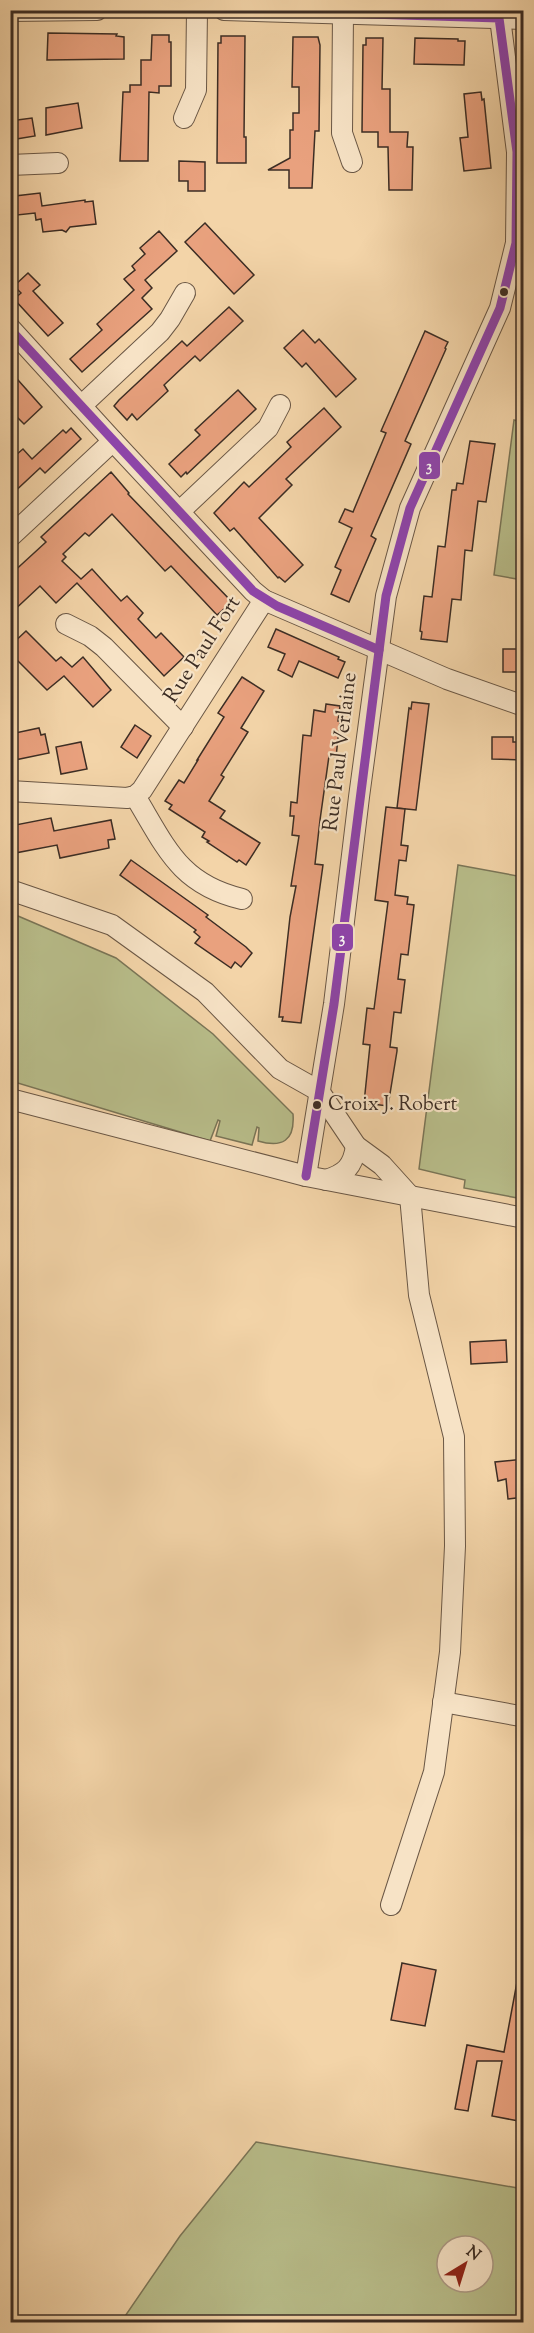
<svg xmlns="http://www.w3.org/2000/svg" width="534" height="2333" viewBox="0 0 534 2333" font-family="'Sorts Mill Goudy',serif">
<rect width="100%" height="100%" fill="#f3d4a8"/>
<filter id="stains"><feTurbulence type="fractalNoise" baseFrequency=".00333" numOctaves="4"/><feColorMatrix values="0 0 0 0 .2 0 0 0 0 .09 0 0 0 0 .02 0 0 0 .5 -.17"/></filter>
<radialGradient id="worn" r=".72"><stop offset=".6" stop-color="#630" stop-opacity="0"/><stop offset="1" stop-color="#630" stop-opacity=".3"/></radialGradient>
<g fill="#b8bd8a" stroke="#7a7557" stroke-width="1.5" fill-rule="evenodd">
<polygon points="514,420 523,422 523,580 494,575"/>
<polygon points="458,865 523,877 523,1199 464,1188 465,1180 419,1169"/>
<path d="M 11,913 L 116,958 L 213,1034 L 293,1114 C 295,1141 282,1148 258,1141 L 259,1128 L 257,1127 L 252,1145 L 216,1136 L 220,1121 L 218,1120 L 210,1141 L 11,1081 Z"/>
<path d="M 256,2142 L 523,2189 L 523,2322 L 121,2322 L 180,2236 ZM 447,2246 L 483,2246 L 483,2282 L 447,2282 Z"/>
</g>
<g fill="#e9a17e" stroke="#3c2d24" stroke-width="1.5">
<polygon points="48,33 117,34 116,36 124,37 124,59 47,60"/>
<polygon points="152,35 169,35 169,42 171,42 171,86 159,86 159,93 149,92 148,161 120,161 123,92 130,92 130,85 141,85 141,60 151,60"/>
<polygon points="221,36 245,36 244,137 246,137 246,163 217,163 218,43 221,43"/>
<polygon points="293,37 318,37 320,45 319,131 315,131 312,188 289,188 289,170 268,170 290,158 290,130 293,130 293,113 299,113 299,87 292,87"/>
<polygon points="366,38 383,38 382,89 390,89 390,132 408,132 407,147 413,147 412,190 389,190 388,147 378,147 378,132 362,132 363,45 366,45"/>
<polygon points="415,38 458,39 458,41 465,41 464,65 414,64"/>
<polygon points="481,92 482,100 484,99 491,168 464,171 460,138 468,137 464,94"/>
<polygon points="78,103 82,128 46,135 46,108"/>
<polygon points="32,118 35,136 10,140 10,121"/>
<polygon points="179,161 205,162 205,191 188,191 188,181 179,181"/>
<polygon points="40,193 42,206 85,200 85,202 93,201 96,224 70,227 66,232 62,230 43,232 41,219 36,220 35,213 17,215 15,196"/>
<polygon points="205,223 254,275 234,294 185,242"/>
<polygon points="159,231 177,251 145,280 152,288 142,298 152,309 82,372 70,359 102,330 97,324 134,290 124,279 135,270 132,266 145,254 140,248"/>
<polygon points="28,273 40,285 33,291 63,323 48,336 14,299 21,293 14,286"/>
<polygon points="229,307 243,321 200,361 195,356 182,368 164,385 168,391 137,420 132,414 127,420 114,406 119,400 182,341 187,346"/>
<polygon points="303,330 315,343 319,339 356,379 336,397 306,363 302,367 284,348"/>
<polygon points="425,331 448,342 445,348 446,349 405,441 411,444 371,536 376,539 349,602 331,594 341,570 335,567 352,528 339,522 345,509 353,512 386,433 381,431"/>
<polygon points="10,371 42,407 24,424 10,410"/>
<polygon points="238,390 256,409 187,474 186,472 181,477 169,464 200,435 195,430"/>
<polygon points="324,408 341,427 286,479 292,485 259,518 303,565 285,582 279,577 278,578 234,528 230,531 214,513 244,482 249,487 291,447 287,442"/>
<polygon points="71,428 81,439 45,473 40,468 10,496 10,460 23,449 32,459 63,430 66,433"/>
<polygon points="470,441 495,444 486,502 478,501 472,551 465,550 461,600 452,599 447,642 421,639 422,632 420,631 424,596 432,597 438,546 445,547 452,490 456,490 457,483 463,484"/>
<polygon points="111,472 129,493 128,494 232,602 217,615 171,566 165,571 112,514 89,536 85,533 63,554 66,557 62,561 81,579 92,569 121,601 127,596 143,613 138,619 156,638 161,633 184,657 164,676 77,583 56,603 40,586 10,614 10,575 46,542 41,537"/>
<polygon points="276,629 339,657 338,659 345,662 338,678 299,661 292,677 278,670 285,654 268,647"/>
<polygon points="26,631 56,661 61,657 72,667 83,657 111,690 93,707 64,676 47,690 10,653 10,646"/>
<polygon points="503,649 523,649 524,672 503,672"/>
<polygon points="242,677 264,691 241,728 248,732 221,775 224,777 209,801 225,811 220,818 260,843 246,865 239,860 237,862 207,842 209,841 202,837 205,832 169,809 172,805 165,801 179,780 184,783 198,760 197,760 224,717 218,713"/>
<polygon points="412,702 429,704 416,810 397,808 409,708 411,709"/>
<polygon points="326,704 340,706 338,721 340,721 336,757 329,756 320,820 315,864 323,865 301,1023 282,1021 283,1017 279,1017 290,917 296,886 291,886 299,836 292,835 294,816 290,816 291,802 297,803 303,735 311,736 314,710 325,712"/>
<polygon points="135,725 151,736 137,758 121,747"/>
<polygon points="39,728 41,735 45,734 49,753 10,761 10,740 16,739 15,733"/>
<polygon points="492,737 513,737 513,742 523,742 524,760 492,759"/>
<polygon points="81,742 87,769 61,774 56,747"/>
<polygon points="386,807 405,809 401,845 408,846 407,853 406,861 399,860 395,895 408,897 407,904 414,905 408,955 401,954 398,979 405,980 401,1013 394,1012 390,1047 397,1048 397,1051 388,1106 364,1103 370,1045 363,1044 367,1008 374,1009 388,902 375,900"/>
<polygon points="51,818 54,831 111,820 115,839 108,840 109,848 60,858 57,845 15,853 13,843 10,843 10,826"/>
<polygon points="131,860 208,915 206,917 246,947 252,953 241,967 235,962 231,968 195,943 200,937 194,932 196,930 120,875"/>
<polygon points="506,1340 507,1362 471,1364 470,1342"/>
<polygon points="524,1459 524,1497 508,1499 506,1479 498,1481 495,1462"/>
<polygon points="402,1963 436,1970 425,2026 391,2020"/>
<polygon points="517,1982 524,1982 524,2122 492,2116 502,2061 477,2061 468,2111 455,2109 467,2045 504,2052"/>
</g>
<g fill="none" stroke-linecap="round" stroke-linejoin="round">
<defs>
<g id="street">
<polyline points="224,10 524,19"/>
<polyline points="10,11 97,10"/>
<polyline points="343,13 342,133 352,162"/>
<polyline points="184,118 196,90 197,10"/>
<polyline points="10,165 58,163"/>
<polyline points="10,328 113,441 253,591 264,600 447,679 524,706"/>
<polyline points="81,406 160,332 170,319 185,293"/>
<polyline points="179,512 268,428 280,405"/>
<polyline points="10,537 113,441"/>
<polyline points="66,624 90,636 104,647 183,727"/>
<polyline points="10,791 127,798 135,796 142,790 264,600"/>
<path d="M 135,796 C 166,847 179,884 242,899"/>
<polyline points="10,890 112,925 205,992 280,1069 319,1091 356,1146 382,1165 410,1196 419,1295 454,1437 455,1546 450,1652 434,1772 391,1905"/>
<polyline points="10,1099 306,1176 524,1218"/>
<polyline points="306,1176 334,1004 359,797 386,596 410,508 500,308 516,243 517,152 499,10"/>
<path d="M 326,1180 C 345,1174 353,1167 356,1146"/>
<polyline points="443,1702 520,1716"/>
</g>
</defs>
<use href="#street" stroke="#6a5745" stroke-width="22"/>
<use href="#street" stroke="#f7e3c6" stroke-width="20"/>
<defs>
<g id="bus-1">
<polyline points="241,10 499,18 517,152 516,243 500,308 410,508 386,596 334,1004 306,1176"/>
<polyline points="10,329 253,591 277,606 379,650"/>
</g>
</defs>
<use href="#bus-1" stroke="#f7e3c6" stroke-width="14"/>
<use href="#bus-1" stroke="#8e44ad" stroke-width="9"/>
</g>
<g fill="#3c2d24" stroke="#f7e3c6" stroke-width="2">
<circle cx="504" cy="292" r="5"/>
<circle cx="317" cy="1105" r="5"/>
</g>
<g text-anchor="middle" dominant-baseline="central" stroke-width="4.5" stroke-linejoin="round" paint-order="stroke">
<g font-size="20" fill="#3c2d24" stroke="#f7e3c6" text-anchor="start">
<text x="328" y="1105">Croix J. Robert</text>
</g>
<g font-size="21" fill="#3c2d24" stroke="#f7e3c6">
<text transform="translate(203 650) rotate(-57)">Rue Paul Fort</text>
<text transform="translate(341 752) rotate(-83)">Rue Paul Verlaine</text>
</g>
</g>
<g stroke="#f7e3c6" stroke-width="2">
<rect x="418" y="451" width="23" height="29" rx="6" fill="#8e44ad"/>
<rect x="331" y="923" width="23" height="29" rx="6" fill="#8e44ad"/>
</g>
<g font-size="16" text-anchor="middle" font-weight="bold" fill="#fff">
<text x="429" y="471">3</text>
<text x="342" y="943">3</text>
</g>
<rect width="534" height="2333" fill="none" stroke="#f3d4a8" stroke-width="36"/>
<rect x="12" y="12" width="510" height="2309" fill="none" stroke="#3c2d24" stroke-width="3"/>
<rect x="18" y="18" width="498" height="2297" fill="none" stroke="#3c2d24" stroke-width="1.5"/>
<g transform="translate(465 2264) rotate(38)"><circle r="28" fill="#f7e3c6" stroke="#ac9a85" stroke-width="1.5"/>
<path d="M0-4.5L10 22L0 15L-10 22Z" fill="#8f2418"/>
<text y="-9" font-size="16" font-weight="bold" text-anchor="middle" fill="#3c2d24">N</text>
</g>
<rect width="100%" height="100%" filter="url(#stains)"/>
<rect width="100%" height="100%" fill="url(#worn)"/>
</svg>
